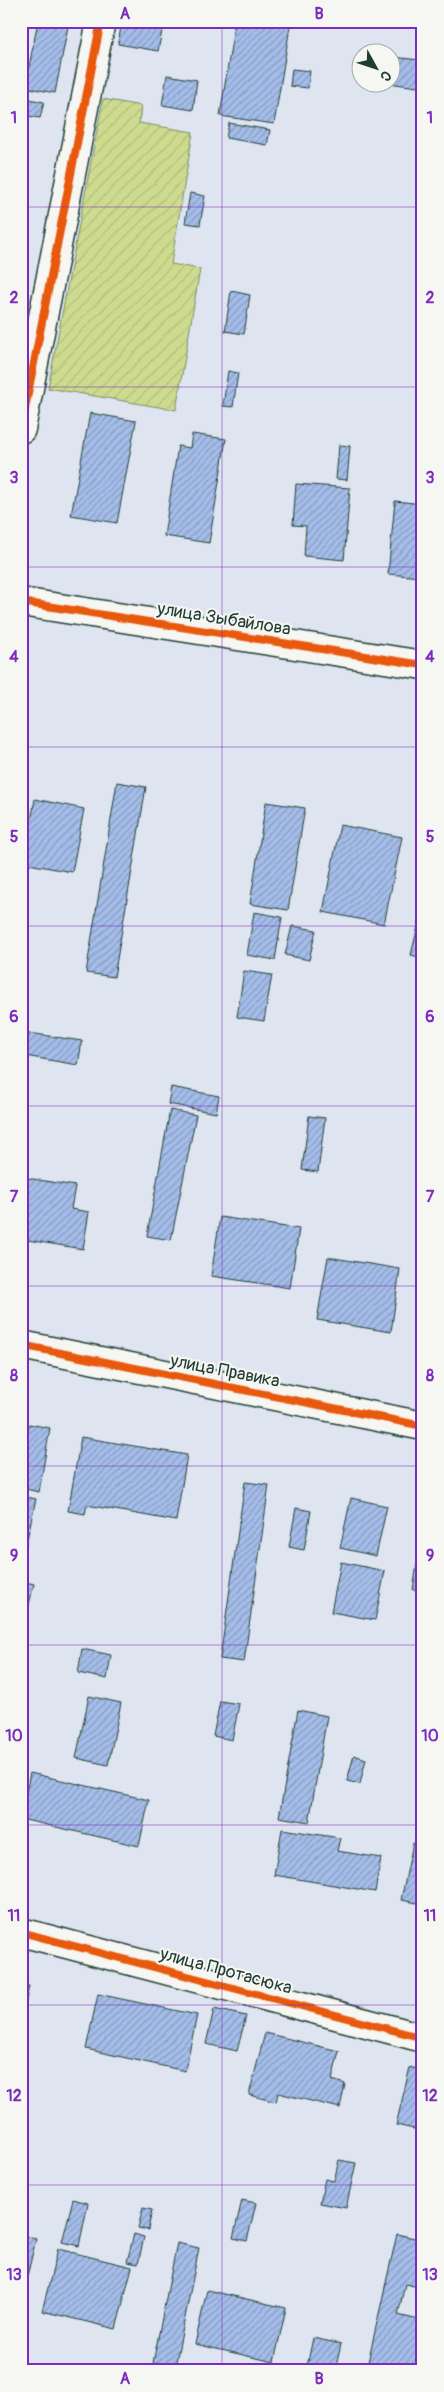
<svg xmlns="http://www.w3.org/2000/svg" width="444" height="2392" viewBox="0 0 444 2392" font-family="Pangolin,sans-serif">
<defs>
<pattern id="garden-furrows" width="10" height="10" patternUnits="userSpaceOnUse" patternTransform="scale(1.25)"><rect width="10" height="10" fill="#cedb8f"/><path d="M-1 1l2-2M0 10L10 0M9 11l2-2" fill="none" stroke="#b0bd7c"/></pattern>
<pattern id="building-hatch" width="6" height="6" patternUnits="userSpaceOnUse" patternTransform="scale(1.25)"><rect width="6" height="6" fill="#a5bdea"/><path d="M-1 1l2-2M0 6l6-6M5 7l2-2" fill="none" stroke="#869bbe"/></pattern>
</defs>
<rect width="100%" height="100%" fill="#dee5f0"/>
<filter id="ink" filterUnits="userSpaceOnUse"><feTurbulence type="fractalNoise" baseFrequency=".02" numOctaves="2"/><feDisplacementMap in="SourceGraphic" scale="10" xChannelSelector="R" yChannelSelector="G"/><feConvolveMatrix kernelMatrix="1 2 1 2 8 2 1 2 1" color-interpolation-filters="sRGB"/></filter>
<g filter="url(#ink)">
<polygon fill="url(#garden-furrows)" stroke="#768c62" points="103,99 141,106 139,123 193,132 171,264 200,269 176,410 48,388"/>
<g fill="url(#building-hatch)" stroke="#1f3d34">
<polygon points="38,21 69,21 55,93 25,87"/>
<polygon points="122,21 164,21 158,51 118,44"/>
<polygon points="235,21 291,21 274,124 220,116"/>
<polygon points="392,57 420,60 417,87 382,82 392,82"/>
<polygon points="292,69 310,71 308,88 290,86"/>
<polygon points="167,75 197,80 193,110 162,105"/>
<polygon points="25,98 44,102 40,118 22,115"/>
<polygon points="229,123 270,130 267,145 226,138"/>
<polygon points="190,193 205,196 200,225 185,223"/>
<polygon points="231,291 250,295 244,334 225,331"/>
<polygon points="228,371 238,373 233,407 223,406"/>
<polygon points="90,413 136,421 117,523 71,515"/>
<polygon points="192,434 226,439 209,543 164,536 178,446 190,448"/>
<polygon points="339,445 350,446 347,480 336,479"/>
<polygon points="296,484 350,488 344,560 304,556 306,526 293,525"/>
<polygon points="395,501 423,504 421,577 388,574"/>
<polygon points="117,782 146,787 114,977 86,973"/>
<polygon points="35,799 84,809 72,872 23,863"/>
<polygon points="266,802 305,808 288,910 250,904"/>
<polygon points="340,825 402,837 384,924 323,912"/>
<polygon points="254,912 282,917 275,960 247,955"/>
<polygon points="419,922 423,923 423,958 411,955"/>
<polygon points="292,926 316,930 309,960 285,955"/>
<polygon points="244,971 272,975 264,1021 237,1017"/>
<polygon points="29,1033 82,1041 78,1065 25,1056"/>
<polygon points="171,1087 219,1096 216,1113 168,1104"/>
<polygon points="170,1110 196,1115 171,1240 147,1236"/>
<polygon points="309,1116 325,1118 318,1172 302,1170"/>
<polygon points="21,1177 75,1186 71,1209 89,1212 83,1249 21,1239"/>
<polygon points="220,1217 299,1229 290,1288 211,1276"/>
<polygon points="328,1257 400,1269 391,1332 317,1320"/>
<polygon points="29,1424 50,1428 39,1492 21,1488 21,1464"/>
<polygon points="81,1437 187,1455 176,1521 87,1505 85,1514 68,1511"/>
<polygon points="245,1482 269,1485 244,1662 220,1659"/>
<polygon points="21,1496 36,1499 21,1566"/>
<polygon points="351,1498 387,1506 376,1556 340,1548"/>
<polygon points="296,1508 311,1511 304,1550 289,1547"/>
<polygon points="423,1526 423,1591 413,1590"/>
<polygon points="341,1562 385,1571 375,1620 331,1612"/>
<polygon points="21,1581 34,1584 26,1617 21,1616"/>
<polygon points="82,1649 111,1655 107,1679 78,1673"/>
<polygon points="89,1696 121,1703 108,1765 76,1758"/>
<polygon points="220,1701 239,1704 232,1740 213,1736"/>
<polygon points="298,1710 327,1716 309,1822 279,1817"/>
<polygon points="354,1755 366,1759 360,1784 347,1781"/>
<polygon points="30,1773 149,1800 139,1846 21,1819"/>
<polygon points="282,1829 340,1838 337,1851 381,1858 375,1892 274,1875"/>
<polygon points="413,1843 423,1845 423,1904 401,1900"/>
<polygon points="21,1985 29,1986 21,2024"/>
<polygon points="98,1994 197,2015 185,2071 86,2049"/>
<polygon points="214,2009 246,2016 237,2051 206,2044"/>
<polygon points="265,2033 339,2051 332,2080 345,2084 340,2108 278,2093 276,2102 249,2095"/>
<polygon points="410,2067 423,2071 423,2131 396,2125"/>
<polygon points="339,2160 356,2163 346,2208 320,2203 325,2179 334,2181"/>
<polygon points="73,2199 88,2203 79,2246 62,2242"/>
<polygon points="242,2200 256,2203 247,2241 233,2238"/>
<polygon points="143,2208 152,2210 148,2230 138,2228"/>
<polygon points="134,2234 144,2237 138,2264 127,2262"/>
<polygon points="397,2234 423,2240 423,2288 405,2284 398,2315 423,2321 423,2371 366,2371"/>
<polygon points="21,2235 36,2239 21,2302"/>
<polygon points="177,2243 199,2248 175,2367 153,2363"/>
<polygon points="58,2249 132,2267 116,2329 42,2311"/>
<polygon points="207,2290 286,2308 274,2362 195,2344"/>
<polygon points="313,2338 341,2344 335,2371 306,2371"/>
</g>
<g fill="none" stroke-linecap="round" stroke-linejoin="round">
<defs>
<g id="minor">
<polyline points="21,429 101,21"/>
<polyline points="21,602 423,665"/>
<polyline points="21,1345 423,1426"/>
<polyline points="21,1932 423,2038"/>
</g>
</defs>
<use href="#minor" stroke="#1f3d34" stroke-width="31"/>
<use href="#minor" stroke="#f6f6f2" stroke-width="28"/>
<defs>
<g id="cycleway">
<polyline points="21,429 101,21"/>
<polyline points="21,602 423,665"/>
<polyline points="21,1345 423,1426"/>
<polyline points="21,1932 423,2038"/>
</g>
</defs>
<use href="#cycleway" stroke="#f6f6f2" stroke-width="11"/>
<use href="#cycleway" stroke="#e8590c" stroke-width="8"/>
</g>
</g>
<path fill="none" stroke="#7b2cbf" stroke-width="1" stroke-opacity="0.55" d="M 222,21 L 222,2371M 21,207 L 423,207M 21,387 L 423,387M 21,567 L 423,567M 21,747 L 423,747M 21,926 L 423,926M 21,1106 L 423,1106M 21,1286 L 423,1286M 21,1466 L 423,1466M 21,1645 L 423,1645M 21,1825 L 423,1825M 21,2005 L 423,2005M 21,2185 L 423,2185"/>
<g text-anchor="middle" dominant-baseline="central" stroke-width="4" stroke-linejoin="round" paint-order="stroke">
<g font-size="18" fill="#1f3d34" stroke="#f6f6f2">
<text transform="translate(224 619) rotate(9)">улица Зыбайлова</text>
<text transform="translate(225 1371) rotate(11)">улица Правика</text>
<text transform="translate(226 1971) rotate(15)">улица Протасюка</text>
</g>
</g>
<rect width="444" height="2392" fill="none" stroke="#f6f6f2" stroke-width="55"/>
<g transform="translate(376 68) rotate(130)"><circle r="24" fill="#f6f6f2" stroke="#a0aca6"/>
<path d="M0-4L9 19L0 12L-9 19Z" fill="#1f3d34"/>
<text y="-8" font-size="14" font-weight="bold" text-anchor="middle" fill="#1f3d34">С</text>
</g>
<rect x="28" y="28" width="388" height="2336" fill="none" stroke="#7b2cbf" stroke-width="2"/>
<g font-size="16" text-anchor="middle" font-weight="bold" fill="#7b2cbf">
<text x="125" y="19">A</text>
<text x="319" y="19">B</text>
<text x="14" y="123">1</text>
<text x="430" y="123">1</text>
<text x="14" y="303">2</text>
<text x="430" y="303">2</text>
<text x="14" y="483">3</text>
<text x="430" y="483">3</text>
<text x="14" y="662">4</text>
<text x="430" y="662">4</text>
<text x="14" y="842">5</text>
<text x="430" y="842">5</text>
<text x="14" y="1022">6</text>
<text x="430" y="1022">6</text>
<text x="14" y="1202">7</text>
<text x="430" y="1202">7</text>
<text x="14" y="1381">8</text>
<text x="430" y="1381">8</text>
<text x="14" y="1561">9</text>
<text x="430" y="1561">9</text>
<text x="14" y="1741">10</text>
<text x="430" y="1741">10</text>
<text x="14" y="1921">11</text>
<text x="430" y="1921">11</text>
<text x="14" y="2101">12</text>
<text x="430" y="2101">12</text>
<text x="14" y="2280">13</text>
<text x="430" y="2280">13</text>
<text x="125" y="2384">A</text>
<text x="319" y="2384">B</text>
</g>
</svg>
